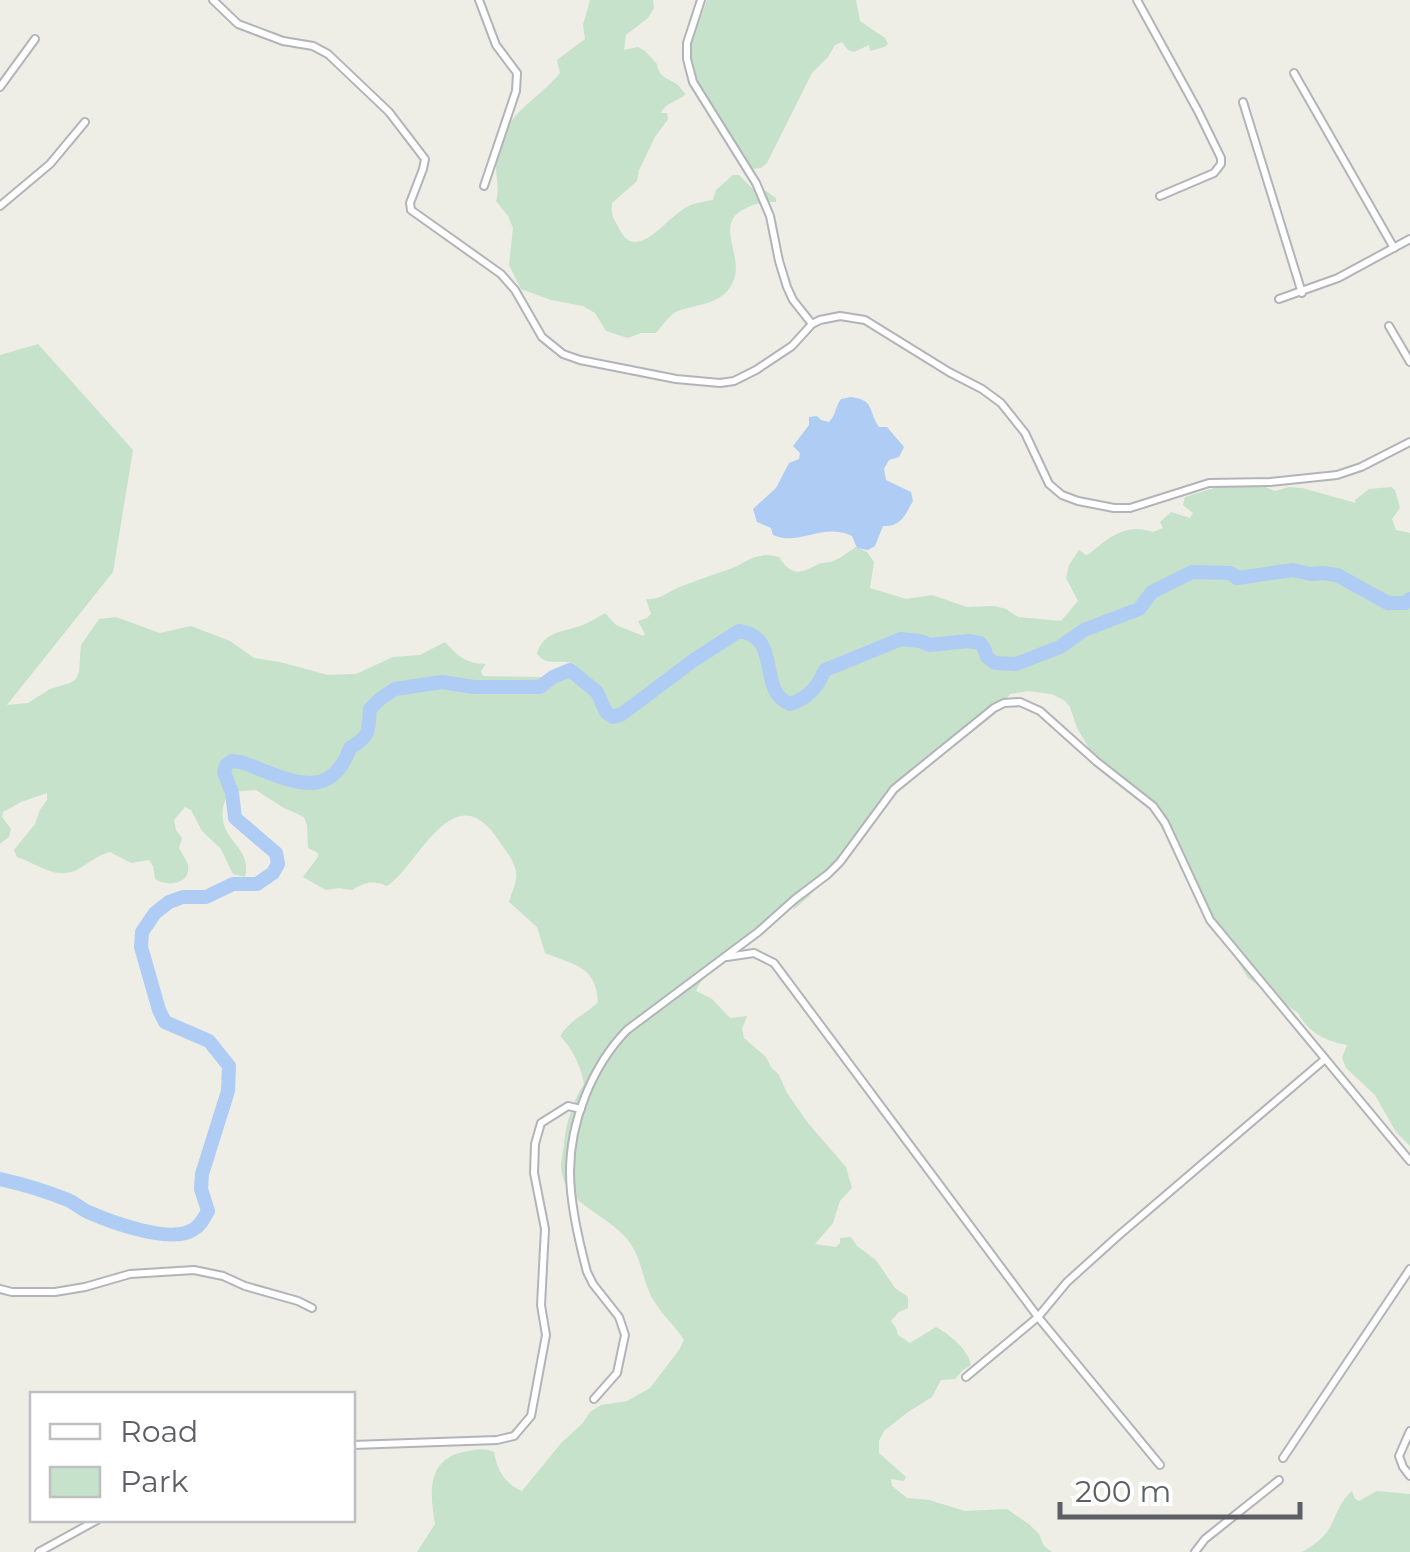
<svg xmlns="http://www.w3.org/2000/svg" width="1410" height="1552" viewBox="0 0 1410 1552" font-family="Montserrat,sans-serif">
<rect width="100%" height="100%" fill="#eeede6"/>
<g fill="#c6e2ca">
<path d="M 590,0 L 653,0 L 654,8 L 648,18 L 626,35 L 624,50 L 638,47 L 645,51 L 657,64 C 659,78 668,78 678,85 C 681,88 683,92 686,94 C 678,101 665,103 661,113 L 667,113 L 668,119 L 655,137 L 639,170 L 637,181 L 612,203 C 611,213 612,217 618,226 C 621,233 626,242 635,242 C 651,242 669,218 682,210 C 692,203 701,202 713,200 L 716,190 L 733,175 L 739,175 L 753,189 L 763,189 L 776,198 L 776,202 C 763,202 757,203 746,208 C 711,224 747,257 732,284 C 721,305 697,304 678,311 C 670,314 662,326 656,333 L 641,333 L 628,338 L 606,331 L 595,313 L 583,306 L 551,300 L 521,289 L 509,265 L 513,228 L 508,216 L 496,201 C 501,187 493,171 497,154 C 506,111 535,103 560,73 L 557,60 L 585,39 L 583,25 Z"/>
<polygon points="707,0 856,0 860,21 885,38 888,44 884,47 870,51 869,45 854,52 848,50 842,42 835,45 828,57 812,73 767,163 761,168 752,169 744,164 722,135 712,109 691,73 690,46"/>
<path d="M 38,344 L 133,450 L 113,572 L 7,705 L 28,703 L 50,689 L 70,683 L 76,679 L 79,672 L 81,645 L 99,619 L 116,617 L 160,633 L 191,626 L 230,641 L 254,658 L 280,662 L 328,675 L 356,674 L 393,657 L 420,655 L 445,642 C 459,657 465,663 486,664 L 481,671 L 483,676 L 542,677 L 574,668 L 576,665 C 559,656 550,669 537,654 C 543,631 564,632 583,625 C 590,622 598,617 605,613 L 616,625 L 643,636 L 645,634 L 638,621 L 647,618 L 651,614 L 646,599 C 662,600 668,591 682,586 C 697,581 711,575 727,570 C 748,563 753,551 779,557 C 793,578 800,573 819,564 C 824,562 830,563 835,560 C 842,558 849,551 856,547 L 867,552 L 874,562 L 870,588 L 906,599 L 932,595 L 967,607 L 994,606 L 1006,609 L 1018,617 L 1061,621 L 1078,601 L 1066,578 L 1069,565 L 1079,550 L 1086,555 L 1089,554 C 1108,538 1126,522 1153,532 L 1163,528 L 1160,522 L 1171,512 L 1190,518 L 1193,513 L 1183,505 L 1185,497 L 1227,484 L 1251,481 L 1275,491 L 1289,487 L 1302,488 L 1356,503 L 1355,500 L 1369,489 L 1391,487 L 1395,490 L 1400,508 L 1392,519 L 1396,530 L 1410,533 L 1410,1146 L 1396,1132 L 1375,1095 L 1346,1068 L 1342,1058 L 1347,1045 C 1325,1041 1309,1033 1298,1013 L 1248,978 L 1194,890 L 1166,820 L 1124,785 L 1090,750 L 1077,728 L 1070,707 L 1064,700 L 1051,694 L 1028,691 L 1010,694 C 981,737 927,755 891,791 C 854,828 836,878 793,910 L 795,906 L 792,905 C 775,919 759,933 743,948 C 728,963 704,970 696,991 L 712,999 L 730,1018 L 747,1016 L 742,1029 L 744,1038 L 766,1057 L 771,1067 L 779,1075 L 787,1093 L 808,1123 L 846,1167 L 852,1188 L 840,1201 L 833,1223 L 815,1244 L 836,1247 L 840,1243 L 840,1238 L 851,1237 L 857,1246 L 876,1260 L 895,1288 L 908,1297 L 908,1308 L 899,1312 L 891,1321 L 896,1328 L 898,1335 L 910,1343 L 936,1327 C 950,1335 968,1349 971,1365 L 963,1370 L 955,1379 L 941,1380 L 932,1397 L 908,1412 L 884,1431 L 879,1441 L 879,1453 L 906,1477 L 904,1481 L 891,1479 L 892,1486 L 907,1498 L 929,1500 L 965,1511 L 1007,1509 L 1030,1525 L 1039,1534 L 1044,1546 L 1052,1552 L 417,1552 L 435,1524 C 430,1495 426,1460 463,1452 C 476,1450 482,1447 494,1452 C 497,1470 505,1484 522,1491 L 562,1442 L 582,1424 L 590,1412 L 601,1405 L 627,1401 L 650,1388 L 679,1350 L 684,1340 C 674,1324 660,1313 651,1296 C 642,1277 641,1256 627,1239 C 607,1214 562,1203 561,1166 C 561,1158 564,1150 564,1143 C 566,1123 573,1100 584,1084 C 581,1067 573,1049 560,1036 C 573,1017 584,1016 598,1002 C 596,965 573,965 545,953 L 537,927 L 509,902 C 511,894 515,887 516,879 C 519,865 504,849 497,838 C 453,774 419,865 387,886 C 373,880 365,882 352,890 L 339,888 L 326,890 L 303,877 L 318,857 L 318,853 L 308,848 L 307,825 L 304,817 L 282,807 L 256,790 L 228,792 C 207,841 254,841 245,877 L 233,874 L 221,849 L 202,831 L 191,810 L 185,807 L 174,820 L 176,830 L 182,838 L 179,848 C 181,851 187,862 188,865 C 191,885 167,887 155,879 L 153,866 L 149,860 L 131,863 L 110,852 C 98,855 90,862 80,868 C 57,882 39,864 17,857 L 14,850 L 35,824 L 40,810 L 47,800 L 47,793 L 21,802 L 3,812 L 2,817 L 11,829 L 9,837 L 0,844 L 0,355 Z"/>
<path d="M 1352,1491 L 1355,1499 L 1359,1501 L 1377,1491 L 1410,1494 L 1410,1552 L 1302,1552 C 1311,1547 1324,1538 1329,1529 C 1337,1515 1339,1502 1352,1491 Z"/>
</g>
<path fill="#afccf4" d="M 851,397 C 875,400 868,411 879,427 L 887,427 L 904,447 L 899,457 L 889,460 L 884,469 L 886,480 L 911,492 L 913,501 C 905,515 901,527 883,526 L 875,546 L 868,550 L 857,548 L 852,536 C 822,522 799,547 773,535 L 771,528 L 757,522 L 753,509 L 776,488 L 789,463 L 799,459 L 800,453 L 793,446 L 809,425 L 809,417 L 817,416 L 821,420 L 829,422 C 836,415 835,407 841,399 Z"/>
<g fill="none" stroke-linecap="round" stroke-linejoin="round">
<path stroke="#afccf4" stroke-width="14" d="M 0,1179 C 23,1184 46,1191 68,1200 C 75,1203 81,1209 88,1212 C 111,1222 172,1245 194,1229 C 201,1225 204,1218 208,1211 L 201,1189 L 202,1174 L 228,1091 L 229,1066 L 209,1041 L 165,1022 L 159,1010 L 141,947 L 142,932 L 155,913 L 169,902 L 183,897 L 206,897 L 233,884 L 257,884 L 273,873 L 278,864 L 276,853 L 235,818 L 232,793 L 224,772 L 226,765 L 232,761 L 241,762 C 284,777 329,807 350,748 C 371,735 368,732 370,709 L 380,699 L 395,689 L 442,682 L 474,687 L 540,687 L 553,677 L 570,670 L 597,692 L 606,712 L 613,717 L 622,714 L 694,660 L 739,631 C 783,637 756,690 790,704 C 808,698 817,688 825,670 L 901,639 L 920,641 L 930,645 L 968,641 L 980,643 L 984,648 L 987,657 L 995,663 L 1016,664 L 1060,647 L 1084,630 L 1139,609 L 1152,592 L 1192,572 L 1230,573 L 1237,578 L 1293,570 L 1311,574 L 1323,573 L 1337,575 L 1388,603 L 1405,603 L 1410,599"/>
<defs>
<g id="minor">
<polyline points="213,0 238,24 283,41 313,46 328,54 389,112 425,159 423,169 410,203 411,210 501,274 515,290 542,337 563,354 580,360 676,379 720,383 734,381 756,370 792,346 812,324 820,320 840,316 865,320 949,372 982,389 1001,403 1025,433 1049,484 1062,495 1078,501 1114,508 1130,508 1209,483 1270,482 1337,475 1361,467 1410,442"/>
<polyline points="479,0 496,45 517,73 516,91 484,186"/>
<polyline points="701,0 687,43 687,59 693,82 756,183 770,216 779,261 787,287 793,300 812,324"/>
<polyline points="1137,0 1198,111 1221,158 1221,164 1214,173 1160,196"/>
<polyline points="1294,73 1394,248"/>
<polyline points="0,87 35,39"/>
<polyline points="1243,102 1302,293"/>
<polyline points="0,206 50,164 85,122"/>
<polyline points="1279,299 1338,278 1410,239"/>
<polyline points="1389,326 1410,362"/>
<polyline points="727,957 754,953 774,963 1038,1317 1160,1465"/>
<polyline points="0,1289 12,1292 55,1292 85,1287 130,1274 194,1270 223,1276 245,1286 298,1301 312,1308"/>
<polyline points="966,1377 1038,1317 1067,1282 1118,1236 1324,1060"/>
<path d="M 594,1399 L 617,1373 L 625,1335 L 619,1317 L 593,1284 L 587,1272 C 579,1242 570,1202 570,1172 C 570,1122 592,1066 627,1030 L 758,932 L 795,899 L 828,874 L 840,862 L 894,789 L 994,708 L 1004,703 L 1020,702 L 1040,711 L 1097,762 L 1153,806 L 1165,823 L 1210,920 L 1410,1161"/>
<polyline points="1410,1431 1399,1456 1403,1467 1410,1476"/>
<polyline points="352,1445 497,1440 514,1436 531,1416 546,1335 541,1305 545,1229 534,1173 535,1144 541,1123 568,1106 581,1109"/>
<polyline points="1283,1458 1410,1269"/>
<polyline points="39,1552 97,1520"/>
<polyline points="1195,1552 1205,1539 1279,1480"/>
</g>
</defs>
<use href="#minor" stroke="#b3b4b9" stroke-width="10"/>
<use href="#minor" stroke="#fff" stroke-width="6"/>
</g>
<rect x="30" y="1392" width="325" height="130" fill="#ffffff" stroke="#bebfc1" stroke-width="2.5"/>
<rect x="50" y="1424" width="50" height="15" fill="#ffffff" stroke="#bebfc1" stroke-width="2.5"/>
<text x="120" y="1442" font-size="30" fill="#5d5f64">Road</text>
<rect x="50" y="1467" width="50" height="30" fill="#c6e2ca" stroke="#bebfc1" stroke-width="2.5"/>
<text x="120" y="1492" font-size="30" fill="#5d5f64">Park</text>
<path d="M1060 1502v15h240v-15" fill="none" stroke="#5d5f64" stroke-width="5"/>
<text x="1075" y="1502" font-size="30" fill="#5d5f64" stroke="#ffffff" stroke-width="8" paint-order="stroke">200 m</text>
</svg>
